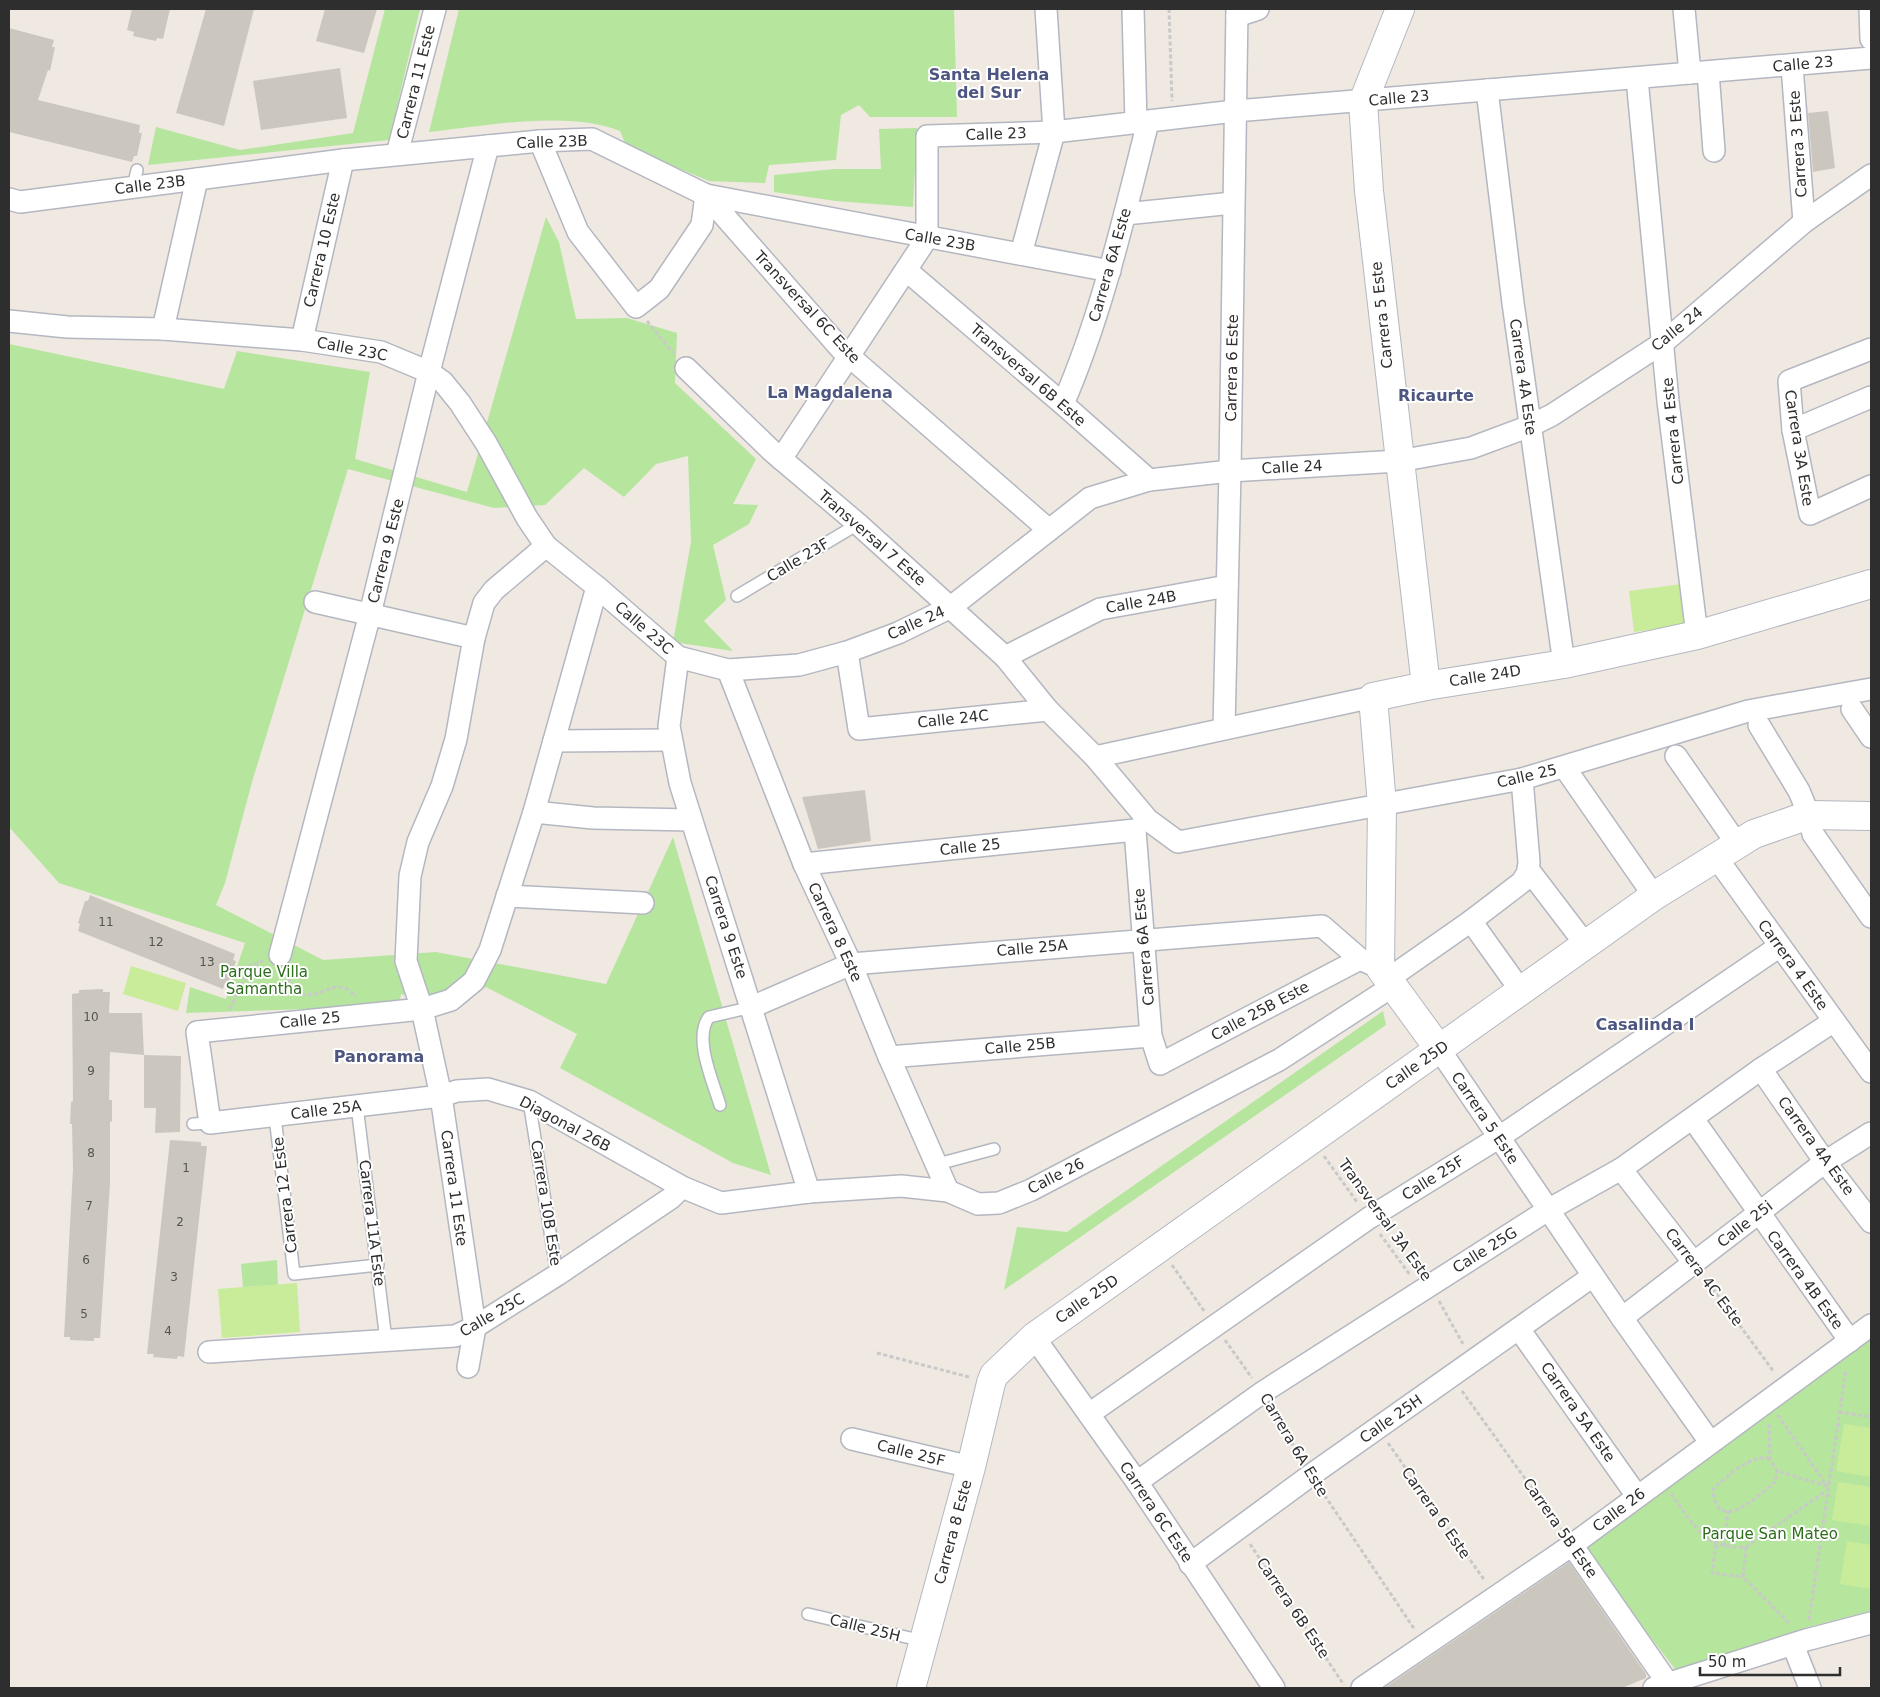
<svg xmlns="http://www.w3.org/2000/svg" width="1880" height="1697" viewBox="0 0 1880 1697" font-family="'DejaVu Sans',sans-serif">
<rect width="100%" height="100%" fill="#efe9e1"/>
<g fill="#b6e59e">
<polygon points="385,9 420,9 389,140 148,165 156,127 240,150 353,133"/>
<path d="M 459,9 L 954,9 L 957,117 L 870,117 L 859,105 L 841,115 L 836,160 L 769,165 L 765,183 L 709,181 L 627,147 L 620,131 C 567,110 486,126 429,132 Z"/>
<polygon points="917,128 913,207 836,201 774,192 774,175 835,169 881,169 879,129"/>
<polygon points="546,217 559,242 576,319 627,318 677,333 675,383 756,459 733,504 758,505 749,524 713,545 726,600 704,621 733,651 673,642 691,542 688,456 656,464 624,497 584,468 545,505 494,508 348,469 252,782 225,883 216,905 323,960 436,952 606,984 673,837 771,1175 733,1163 560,1068 577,1034 486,987 447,1009 401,994 399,1006 186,1013 190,987 226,999 245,943 59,883 9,827 9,344 224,389 237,351 370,372 355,459 467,492"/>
<polygon points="1383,1011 1386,1025 1004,1290 1017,1227 1067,1232"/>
<polygon points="277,1260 278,1285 243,1287 241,1264"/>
<polygon points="1871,1338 1871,1611 1808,1627 1705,1663 1675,1669 1582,1548"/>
</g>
<g fill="#c9ec9a">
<polygon points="1682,584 1687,625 1634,632 1629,591"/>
<polygon points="131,966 186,983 178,1011 123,994"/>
<polygon points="297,1283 300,1332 222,1338 218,1289"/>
<polygon points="1844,1424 1871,1428 1871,1477 1836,1471"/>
<polygon points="1838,1482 1871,1487 1871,1526 1832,1520"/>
<polygon points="1847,1541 1871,1545 1871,1589 1840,1584"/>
</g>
<g fill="#cbc7bf">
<polygon points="132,9 170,9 163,39 157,38 156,41 133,36 134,32 127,30"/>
<polygon points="206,9 254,9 224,126 176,113"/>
<polygon points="325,9 377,9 364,53 316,41"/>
<polygon points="9,28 54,40 52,47 55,47 50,71 48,70 38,100 140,125 139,133 142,133 137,156 134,156 132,162 9,132"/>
<polygon points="340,68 347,118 261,130 253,81"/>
<polygon points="1828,111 1835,168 1813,172 1808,113"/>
<polygon points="865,790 871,841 818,849 802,797"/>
<polygon points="90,895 235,954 233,960 236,961 228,984 225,983 223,989 78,931 80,924 78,923 85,901 88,901"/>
<polygon points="103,989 103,992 110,992 109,1013 142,1013 144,1055 110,1052 109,1100 112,1100 112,1121 110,1122 110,1183 100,1338 94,1338 94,1341 70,1340 70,1337 64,1337 73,1169 72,1124 70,1124 71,1102 73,1101 72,994 79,993 79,990"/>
<polygon points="144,1055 181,1056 180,1132 155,1133 156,1108 144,1108"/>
<polygon points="170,1140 201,1142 201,1146 207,1146 184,1357 178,1356 177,1359 153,1357 154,1354 147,1354"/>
<polygon points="1569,1562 1646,1674 1646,1678 1622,1688 1384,1688"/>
</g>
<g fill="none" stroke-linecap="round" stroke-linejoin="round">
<defs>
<g id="lane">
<polyline points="133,187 137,170"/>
<polyline points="737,596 858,524"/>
<polyline points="529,1101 557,1275"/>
<path d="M 720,1105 C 713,1081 693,1038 709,1017 L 752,1007"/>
<polyline points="357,1106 386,1340"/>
<polyline points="275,1117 294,1274 378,1265"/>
<polyline points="193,1124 210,1123"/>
<polyline points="938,1164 994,1149"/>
<polyline points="808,1614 923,1641"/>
</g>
<g id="street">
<polyline points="1133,9 1136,123"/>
<polyline points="1684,9 1690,73"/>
<polyline points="1870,9 1871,39"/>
<polyline points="1237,16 1258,9"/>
<polyline points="1792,66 1804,222"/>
<polyline points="1708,72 1714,151"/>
<polyline points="1637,79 1668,401 1697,635"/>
<polyline points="1487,90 1513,303 1564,664"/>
<polyline points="540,141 578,232 636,307 659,289 702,225 706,195"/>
<polyline points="397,154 435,9"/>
<polyline points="706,195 841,349 1049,530"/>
<polyline points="9,199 20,202 343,160 540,141 592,139 706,195 1110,271"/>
<polyline points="1125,214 1233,203"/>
<polyline points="1021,254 1054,132 1046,9"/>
<polyline points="906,270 1063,404 1149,480"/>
<polyline points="9,321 67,327 163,329 302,340 381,352 429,372 443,382 460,403 486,443 527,518 546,546 597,587 678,657 728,670 799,665 847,652 898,633 951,607 1090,498 1149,480 1230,471 1399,461 1471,448 1530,426 1552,415 1664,342 1804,222 1871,175"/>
<polyline points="163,329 197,179"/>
<polyline points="302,340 343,160"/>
<polyline points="1871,349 1789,381 1793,430 1810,514 1871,486"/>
<polyline points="686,368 773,452 858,524 1005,657 1048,710 1095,757 1148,820 1178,842 1522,779 1748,711 1871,689"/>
<path d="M 1063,404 C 1102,314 1124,217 1148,122"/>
<polyline points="1793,430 1871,397"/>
<polyline points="781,459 927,238 927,136 1054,132 1235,111 1871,58"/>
<polyline points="597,587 534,812 490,950 474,981 451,1000 422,1009 197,1032 210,1123 441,1096 457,1091 488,1089 529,1101 682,1187 721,1203 809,1192 901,1186 948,1191 978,1204 999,1203 1031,1190 1279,1060 1393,986"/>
<polyline points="315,602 474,638"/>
<polyline points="847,652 859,729 1048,710"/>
<polyline points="678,657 669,726 680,783 809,1192"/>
<polyline points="1005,657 1100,609 1227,586"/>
<polyline points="728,670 804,864 851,964 889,1057 948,1191"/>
<polyline points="1852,709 1871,737"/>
<polyline points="1759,725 1799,791 1809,815 1813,834 1871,917"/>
<polyline points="1224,728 1230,471 1237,9"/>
<polyline points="554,741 671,740"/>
<polyline points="1676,756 1737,844"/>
<polyline points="1095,757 1373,697"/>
<polyline points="1565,768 1654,896"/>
<polyline points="534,812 593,818 691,820"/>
<polyline points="1135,830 1151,1036 1160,1064 1360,959"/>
<polyline points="1716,857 1871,1072"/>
<polyline points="804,864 1135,830"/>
<polyline points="1528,869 1586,945"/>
<polyline points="507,896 643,903"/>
<polyline points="1471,921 1521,991"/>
<polyline points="280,955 370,614 429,372 488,146"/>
<polyline points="1388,979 1471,921 1522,882 1528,872 1529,862 1522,779"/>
<polyline points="752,1007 851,964 1322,926 1360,959 1380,968"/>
<polyline points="1439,1049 1622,1318 1710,1442"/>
<polyline points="889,1057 1151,1036"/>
<polyline points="1761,1069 1825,1162 1871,1222"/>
<polyline points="1693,1119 1850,1341"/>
<polyline points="1621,1169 1694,1263"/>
<polyline points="1622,1318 1825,1162 1871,1133"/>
<polyline points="1519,1329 1637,1496"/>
<polyline points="1034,1337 1137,1482 1274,1688"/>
<polyline points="209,1352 455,1336 475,1327 557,1275 671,1198 682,1187"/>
<polyline points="468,1367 475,1327 441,1096 422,1009 406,961 410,876 418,842 442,786 456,739 474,638 484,603 494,590 546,546"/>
<polyline points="1089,1414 1369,1218 1498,1138 1780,946"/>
<polyline points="852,1439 971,1467"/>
<polyline points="1137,1482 1263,1392 1548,1210 1621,1169 1761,1069 1834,1021"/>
<polyline points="1572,1545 1667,1682"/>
<polyline points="1190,1564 1311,1475 1593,1276"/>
<polyline points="1793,1645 1810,1688"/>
<polyline points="1362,1688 1572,1545 1871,1325"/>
<polyline points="1654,1688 1806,1640 1871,1623"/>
</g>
<g id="secondary">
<polyline points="1400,9 1363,102 1369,191 1426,686"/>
<polyline points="1439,1049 1380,968 1382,805 1373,697 1426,686 1564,664 1697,635 1871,584"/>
<polyline points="911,1688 971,1467 991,1383 994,1375 1034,1337 1654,896 1754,834 1809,815 1871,816"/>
</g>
</defs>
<use href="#lane" stroke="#b4b7c1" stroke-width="14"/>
<use href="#street" stroke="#b4b7c1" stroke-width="24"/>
<use href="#secondary" stroke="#b4b7c1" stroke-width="30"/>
<g stroke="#c9c9c9" stroke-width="3" stroke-dasharray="4 2.5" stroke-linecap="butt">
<polyline points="1169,9 1172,101"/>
<polyline points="647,321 673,353"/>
<path d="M 285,973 C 306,1017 325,979 347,989 C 350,990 354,995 356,997"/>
<polyline points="230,1009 250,966 263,961"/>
<polyline points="1324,1156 1357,1202"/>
<polyline points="1380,1234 1410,1275"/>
<polyline points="1172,1265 1204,1311"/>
<polyline points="1705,1278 1774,1372"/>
<polyline points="1439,1301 1463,1344"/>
<polyline points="1225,1340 1252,1378"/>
<polyline points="877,1353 969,1377"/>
<polyline points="1462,1391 1562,1530"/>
<polyline points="1272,1408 1301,1459"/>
<polyline points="1839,1412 1871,1417"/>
<polyline points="1778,1415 1827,1486"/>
<polyline points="1769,1424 1770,1459 1777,1471 1827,1486"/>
<polyline points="1388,1443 1485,1581"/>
<path d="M 1770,1459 C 1753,1452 1725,1478 1713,1489 C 1716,1537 1759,1495 1775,1482 L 1777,1471"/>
<polyline points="1321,1490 1415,1630"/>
<path d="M 1671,1494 C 1694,1524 1704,1550 1746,1547 L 1826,1491"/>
<polyline points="1250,1544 1344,1685"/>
<polyline points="1716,1545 1712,1573 1743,1577"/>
<polyline points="1724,1546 1728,1511"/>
<polyline points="1746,1547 1743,1577 1790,1624"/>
<polyline points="1809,1620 1846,1369"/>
</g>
<use href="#lane" stroke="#fff" stroke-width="11"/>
<use href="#street" stroke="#fff" stroke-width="21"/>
<use href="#secondary" stroke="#fff" stroke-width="28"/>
</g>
<g text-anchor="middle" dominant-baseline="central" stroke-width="4" stroke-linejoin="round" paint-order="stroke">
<g font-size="12" fill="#555452">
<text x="106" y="922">11</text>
<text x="156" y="942">12</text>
<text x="207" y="962">13</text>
<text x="91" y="1017">10</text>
<text x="91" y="1071">9</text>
<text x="91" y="1153">8</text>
<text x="186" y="1168">1</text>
<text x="89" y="1206">7</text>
<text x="180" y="1222">2</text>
<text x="86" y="1260">6</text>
<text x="174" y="1277">3</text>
<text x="84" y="1314">5</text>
<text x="168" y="1331">4</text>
</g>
<g font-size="15" fill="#2e2e2e" stroke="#fff">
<text transform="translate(1803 64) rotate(-5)">Calle 23</text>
<text transform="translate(416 82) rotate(-76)">Carrera 11 Este</text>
<text transform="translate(1399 98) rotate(-5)">Calle 23</text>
<text transform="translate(996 134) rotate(-2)">Calle 23</text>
<text transform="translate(552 142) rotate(-2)">Calle 23B</text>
<text transform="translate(1798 144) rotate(-94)">Carrera 3 Este</text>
<text transform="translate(150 185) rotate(-7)">Calle 23B</text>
<text transform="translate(940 240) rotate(10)">Calle 23B</text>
<text transform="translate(322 250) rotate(-77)">Carrera 10 Este</text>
<text transform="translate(1110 265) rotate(-74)">Carrera 6A Este</text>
<text transform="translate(807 307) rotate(47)">Transversal 6C Este</text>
<text transform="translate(1382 315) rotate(-96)">Carrera 5 Este</text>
<text transform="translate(1677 329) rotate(-39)">Calle 24</text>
<text transform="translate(352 349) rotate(11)">Calle 23C</text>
<text transform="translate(1232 368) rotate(-89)">Carrera 6 Este</text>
<text transform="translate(1028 375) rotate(41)">Transversal 6B Este</text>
<text transform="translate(1523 377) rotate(82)">Carrera 4A Este</text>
<text transform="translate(1673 431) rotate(-96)">Carrera 4 Este</text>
<text transform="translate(1799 448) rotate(81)">Carrera 3A Este</text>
<text transform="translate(1292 467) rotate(-3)">Calle 24</text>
<text transform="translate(872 538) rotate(41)">Transversal 7 Este</text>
<text transform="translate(386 551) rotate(-76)">Carrera 9 Este</text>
<text transform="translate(798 560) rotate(-31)">Calle 23F</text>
<text transform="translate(1141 602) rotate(-10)">Calle 24B</text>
<text transform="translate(916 623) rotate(-24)">Calle 24</text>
<text transform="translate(644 628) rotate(41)">Calle 23C</text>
<text transform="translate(1485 676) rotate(-9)">Calle 24D</text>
<text transform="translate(953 719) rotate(-6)">Calle 24C</text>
<text transform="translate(1527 776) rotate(-13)">Calle 25</text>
<text transform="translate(970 847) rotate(-6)">Calle 25</text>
<text transform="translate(726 927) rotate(72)">Carrera 9 Este</text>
<text transform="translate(835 932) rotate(65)">Carrera 8 Este</text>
<text transform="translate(1144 947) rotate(-95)">Carrera 6A Este</text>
<text transform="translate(1032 948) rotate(-5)">Calle 25A</text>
<text transform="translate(1793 965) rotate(54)">Carrera 4 Este</text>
<text transform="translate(1260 1011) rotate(-28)">Calle 25B Este</text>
<text transform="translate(310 1020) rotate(-6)">Calle 25</text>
<text transform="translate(1020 1046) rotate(-5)">Calle 25B</text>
<text transform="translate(1417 1065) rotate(-35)">Calle 25D</text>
<text transform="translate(326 1110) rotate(-7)">Calle 25A</text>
<text transform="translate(1485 1118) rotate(56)">Carrera 5 Este</text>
<text transform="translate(565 1124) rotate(28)">Diagonal 26B</text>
<text transform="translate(1816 1146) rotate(54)">Carrera 4A Este</text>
<text transform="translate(1056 1176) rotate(-27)">Calle 26</text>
<text transform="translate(1433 1178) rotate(-32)">Calle 25F</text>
<text transform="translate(454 1188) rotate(82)">Carrera 11 Este</text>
<text transform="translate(285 1195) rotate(-97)">Carrera 12 Este</text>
<text transform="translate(546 1203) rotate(81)">Carrera 10B Este</text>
<text transform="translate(1385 1220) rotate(54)">Transversal 3A Este</text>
<text transform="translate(372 1223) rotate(83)">Carrera 11A Este</text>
<text transform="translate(1745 1224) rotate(-38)">Calle 25i</text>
<text transform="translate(1485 1250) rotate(-32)">Calle 25G</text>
<text transform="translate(1704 1277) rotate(53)">Carrera 4C Este</text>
<text transform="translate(1805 1280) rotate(54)">Carrera 4B Este</text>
<text transform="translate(1087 1299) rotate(-35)">Calle 25D</text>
<text transform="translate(492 1315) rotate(-30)">Calle 25C</text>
<text transform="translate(1578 1412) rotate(55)">Carrera 5A Este</text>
<text transform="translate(1391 1419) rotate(-35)">Calle 25H</text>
<text transform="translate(1294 1445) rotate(59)">Carrera 6A Este</text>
<text transform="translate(911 1453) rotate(14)">Calle 25F</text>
<text transform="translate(1619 1510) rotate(-37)">Calle 26</text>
<text transform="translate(1156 1512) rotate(56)">Carrera 6C Este</text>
<text transform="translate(1436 1513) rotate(55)">Carrera 6 Este</text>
<text transform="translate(1560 1528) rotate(55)">Carrera 5B Este</text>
<text transform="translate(953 1532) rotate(-75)">Carrera 8 Este</text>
<text transform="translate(1293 1608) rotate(56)">Carrera 6B Este</text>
<text transform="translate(865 1628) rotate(14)">Calle 25H</text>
</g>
<g font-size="15" fill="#2c6e1b" stroke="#fff">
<text x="264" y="972">Parque Villa<tspan x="264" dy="17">Samantha</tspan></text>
<text x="1770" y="1534">Parque San Mateo</text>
</g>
<g font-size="16" font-weight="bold" fill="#4d5680" stroke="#fff">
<text x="989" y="74">Santa Helena<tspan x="989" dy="18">del Sur</tspan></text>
<text x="830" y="392">La Magdalena</text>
<text x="1436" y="395">Ricaurte</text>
<text x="1645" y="1024">Casalinda I</text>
<text x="379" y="1056">Panorama</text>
</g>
</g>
<rect width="1880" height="1697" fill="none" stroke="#2e2e2e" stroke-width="20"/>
<path d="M1700 1667v8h140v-8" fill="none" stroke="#2e2e2e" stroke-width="2.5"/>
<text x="1708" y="1667" font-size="15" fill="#2e2e2e" stroke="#ffffff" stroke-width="4" paint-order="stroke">50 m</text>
</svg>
